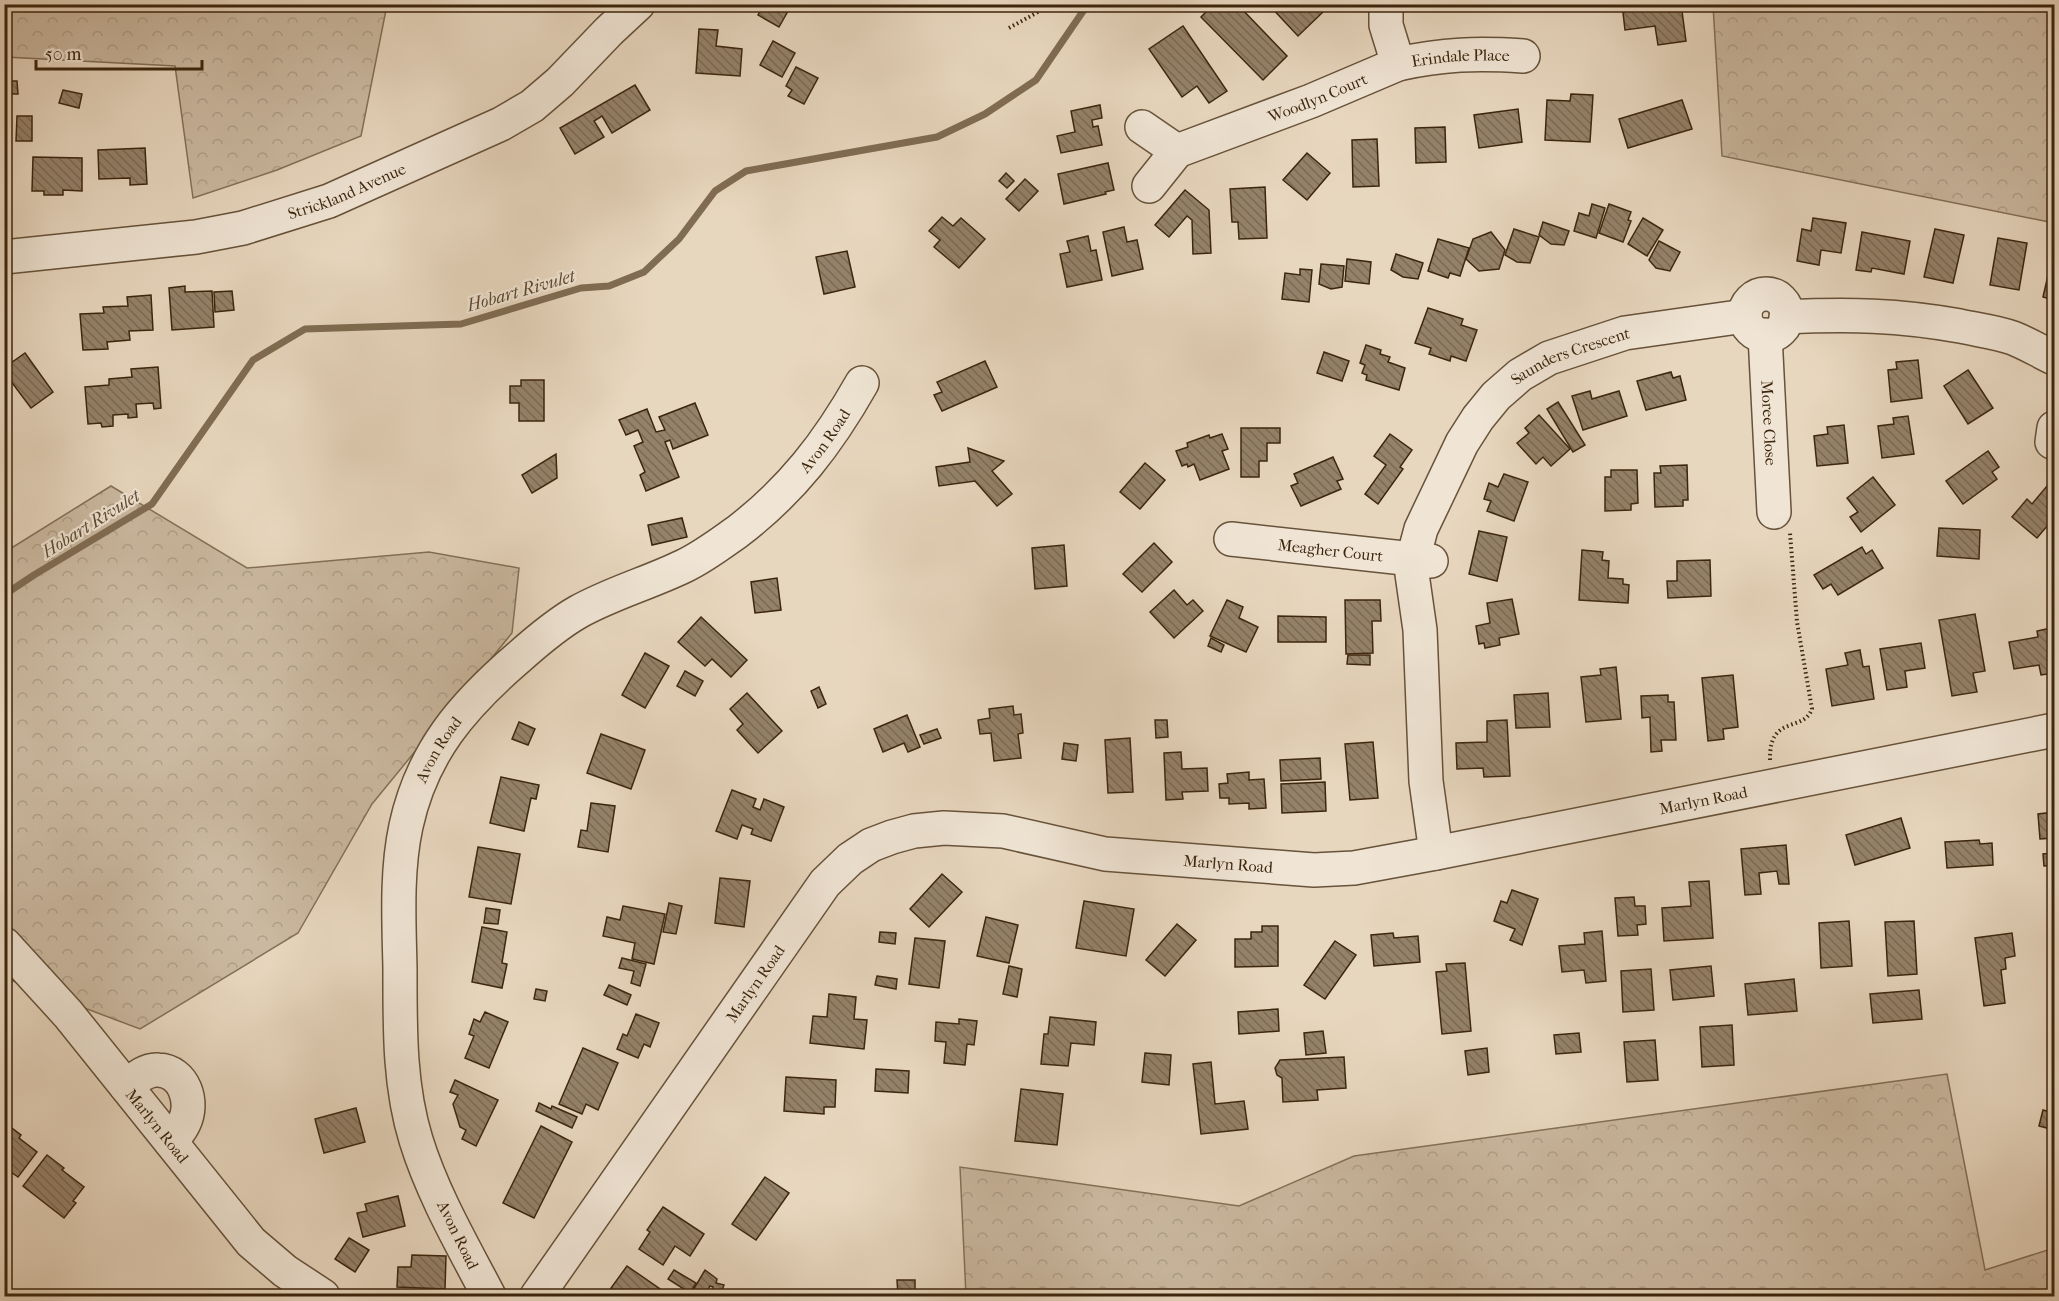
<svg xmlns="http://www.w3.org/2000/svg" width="2059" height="1301" viewBox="0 0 2059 1301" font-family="'IM FELL French Canon',serif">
<defs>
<pattern id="forest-crowns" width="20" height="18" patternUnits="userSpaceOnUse" patternTransform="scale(1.5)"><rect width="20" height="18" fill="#cbb9a1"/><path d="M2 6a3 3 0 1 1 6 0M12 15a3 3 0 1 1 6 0" fill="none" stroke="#af9f89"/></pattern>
<pattern id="building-back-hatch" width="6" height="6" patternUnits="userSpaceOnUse" patternTransform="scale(1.5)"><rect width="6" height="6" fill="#95826a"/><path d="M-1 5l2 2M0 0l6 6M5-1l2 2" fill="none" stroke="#7b6a56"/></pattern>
</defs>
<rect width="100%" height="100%" fill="#e8d7bf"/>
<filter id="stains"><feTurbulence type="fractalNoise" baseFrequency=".00333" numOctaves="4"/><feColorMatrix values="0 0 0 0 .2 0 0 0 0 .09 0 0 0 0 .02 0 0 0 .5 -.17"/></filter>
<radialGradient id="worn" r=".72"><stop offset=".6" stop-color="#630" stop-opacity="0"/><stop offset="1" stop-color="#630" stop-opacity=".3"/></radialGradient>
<g fill="url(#forest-crowns)" stroke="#847057" stroke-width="1.5">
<polygon points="4,5 5,4 387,5 361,136 277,170 193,198 175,66 5,57"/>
<polygon points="1713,5 2054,5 2054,223 1722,156"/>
<polygon points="111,486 247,568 429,552 519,568 512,633 372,804 298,933 140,1029 5,978 5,552"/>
<polygon points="1947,1074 1985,1270 2054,1248 2054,1296 966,1296 960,1167 1239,1206 1354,1156"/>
</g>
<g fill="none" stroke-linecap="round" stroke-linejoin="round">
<polyline stroke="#806c53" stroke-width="7" points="4,595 34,575 152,504 253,360 305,329 461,324 581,288 609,286 644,272 679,239 715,191 746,171 937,137 985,114 1036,80 1088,4"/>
</g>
<g fill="url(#building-back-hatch)" stroke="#3c260d" stroke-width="1.5">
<polygon points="764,4 792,4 779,27 758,15"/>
<polygon points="1214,4 1237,4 1287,56 1263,80 1201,17"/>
<polygon points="1268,4 1316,4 1323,12 1298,36"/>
<polygon points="1622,4 1681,4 1686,41 1658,45 1655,26 1625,30"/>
<polygon points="1183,26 1227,91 1209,103 1197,86 1182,97 1149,49"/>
<polygon points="699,29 718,30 716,46 742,49 740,76 696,73"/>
<polygon points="773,41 795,53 782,77 760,65"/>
<polygon points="796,67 818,78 804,104 788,96 792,90 786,86"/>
<polygon points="8,81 17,81 18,94 8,94"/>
<polygon points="635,85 650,110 612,133 602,116 594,121 604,137 575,154 560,128"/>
<polygon points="63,90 82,94 79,108 59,103"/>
<polygon points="1571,94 1593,95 1590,142 1545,140 1547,100 1570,101"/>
<polygon points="1682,100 1692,129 1628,148 1619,119"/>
<polygon points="1100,105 1102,118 1092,120 1093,127 1098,126 1102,145 1061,153 1057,136 1075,132 1071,111"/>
<polygon points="1518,109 1522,142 1479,148 1474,115"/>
<polygon points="17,116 32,116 32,141 16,141"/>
<polygon points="1445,127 1446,162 1416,163 1415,128"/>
<polygon points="1377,139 1379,186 1353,187 1352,140"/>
<polygon points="145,148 147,184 130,185 130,178 99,179 98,150"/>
<polygon points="1307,153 1330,173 1307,200 1283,180"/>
<polygon points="33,157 82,158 82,191 63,190 63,195 44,195 44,191 32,191"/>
<polygon points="1108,163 1114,190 1105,192 1106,194 1064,204 1058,174"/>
<polygon points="1006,173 1014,181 1007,188 999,181"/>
<polygon points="1025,179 1038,191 1019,211 1006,199"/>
<polygon points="1265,187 1267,238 1239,239 1238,222 1232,222 1230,189"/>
<polygon points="1185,190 1209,210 1211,253 1193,254 1192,220 1187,216 1169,237 1155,225"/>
<polygon points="1592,204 1605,208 1596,238 1574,231 1579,213 1589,216"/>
<polygon points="1609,204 1631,212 1628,220 1631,221 1623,242 1599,233"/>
<polygon points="942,217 953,226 961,218 985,239 959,268 934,247 940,240 929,231"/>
<polygon points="1643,218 1663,230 1647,256 1628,244"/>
<polygon points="1813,218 1846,223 1841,253 1821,250 1819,265 1797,261 1802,229 1811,231"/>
<polygon points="1543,222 1569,231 1564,245 1551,244 1539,235"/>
<polygon points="1124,227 1127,242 1137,240 1143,269 1112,276 1103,232"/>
<polygon points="1514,229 1539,237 1530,263 1517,262 1505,255"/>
<polygon points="1935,229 1964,235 1953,283 1924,277"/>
<polygon points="1491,232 1505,250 1499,269 1479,271 1466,259 1473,239"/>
<polygon points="1862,232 1910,241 1904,274 1872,268 1871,272 1856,270"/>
<polygon points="1088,236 1091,251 1096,250 1102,280 1067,287 1060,254 1070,252 1067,241"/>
<polygon points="1998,238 2027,243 2019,290 1990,285"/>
<polygon points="1438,239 1469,248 1460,276 1450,273 1448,278 1428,271"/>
<polygon points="1659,241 1680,252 1670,271 1656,268 1649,260"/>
<polygon points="847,251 855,287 824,294 816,257"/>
<polygon points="1396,254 1423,263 1418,279 1403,277 1391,270"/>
<polygon points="1347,259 1371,262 1369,284 1345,281"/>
<polygon points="1321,264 1344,266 1342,287 1331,289 1319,284"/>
<polygon points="1300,269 1312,270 1309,302 1282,299 1285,273 1300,275"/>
<polygon points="2049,271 2054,272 2054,300 2043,297"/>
<polygon points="185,286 185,292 212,291 214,327 172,330 169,288"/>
<polygon points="232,291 234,310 215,312 214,292"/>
<polygon points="151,295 153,330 129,331 130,340 107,342 108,349 83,350 80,314 104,313 103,307 128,306 127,297"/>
<polygon points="1428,308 1463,319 1461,325 1477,330 1466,361 1451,356 1450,361 1429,354 1431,348 1415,343"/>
<polygon points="1366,345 1381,350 1380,354 1390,357 1388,362 1405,368 1399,390 1366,380 1367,375 1362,373 1365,365 1360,363"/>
<polygon points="1324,352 1349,361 1342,381 1317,373"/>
<polygon points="25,353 53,392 31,408 4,372 4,368"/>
<polygon points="1918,360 1922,398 1891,402 1888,370 1897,369 1896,362"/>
<polygon points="985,361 997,387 942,411 934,395 942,392 937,382"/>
<polygon points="158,367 161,408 154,409 153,403 136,404 137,417 128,418 128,414 113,415 113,426 102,427 101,423 88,424 85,387 109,385 109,379 132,377 131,369"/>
<polygon points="1968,370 1993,408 1968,424 1944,386"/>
<polygon points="1671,372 1673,378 1680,376 1686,400 1646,410 1637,381"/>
<polygon points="521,380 544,380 544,421 519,421 519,403 510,403 510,386 521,386"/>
<polygon points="1590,391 1592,399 1619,391 1627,416 1583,430 1572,396"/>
<polygon points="1558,402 1585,445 1573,452 1547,409"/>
<polygon points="695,403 708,435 673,449 670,440 665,442 679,477 646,491 640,475 645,472 634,446 643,442 638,430 626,435 619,420 647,409 656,432 665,430 659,417"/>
<polygon points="1539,415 1570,449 1551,466 1543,457 1536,464 1517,443 1529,433 1525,428"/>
<polygon points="1908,416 1914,454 1882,458 1878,426 1894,424 1893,418"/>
<polygon points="1844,425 1848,463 1817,466 1814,436 1828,434 1827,427"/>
<polygon points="1241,428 1280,428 1280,443 1267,443 1267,461 1259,461 1259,477 1241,477"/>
<polygon points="1222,434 1228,449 1222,451 1229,469 1200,480 1194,464 1188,467 1187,464 1182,466 1176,451 1188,447 1187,443 1209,435 1210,438"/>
<polygon points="1390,434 1412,450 1400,467 1403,469 1378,504 1365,494 1386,465 1374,456"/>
<polygon points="968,448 1004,461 992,471 1012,494 997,506 975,481 939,486 936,467 970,462"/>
<polygon points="1988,451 1999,467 1992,472 1997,479 1963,504 1946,481"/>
<polygon points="556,454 557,478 532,493 522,475"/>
<polygon points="1333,457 1343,479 1337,481 1341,489 1301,506 1291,486 1298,483 1294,474"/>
<polygon points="1145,463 1165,480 1140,509 1120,492"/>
<polygon points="1687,465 1688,500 1683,500 1683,506 1655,507 1654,473 1661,473 1660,466"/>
<polygon points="1611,470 1637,470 1638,503 1631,504 1631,510 1605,511 1605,477 1611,477"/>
<polygon points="1504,474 1528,482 1514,521 1487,511 1491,501 1484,499 1489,483 1498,487"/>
<polygon points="1873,477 1895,505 1861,532 1850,517 1858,512 1847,498"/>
<polygon points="2047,486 2054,493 2054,518 2037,538 2012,517 2027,499 2032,504"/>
<polygon points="682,518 687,537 652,545 648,525"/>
<polygon points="1939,528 1980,530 1979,559 1937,556"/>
<polygon points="1479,531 1507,537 1497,581 1469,574"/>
<polygon points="1154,543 1172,562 1142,592 1123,574"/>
<polygon points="1064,545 1067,586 1035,589 1032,548"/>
<polygon points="1862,547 1866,554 1872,550 1883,568 1838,595 1831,584 1823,589 1814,575"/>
<polygon points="1582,550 1603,552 1602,560 1609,561 1608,578 1623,579 1623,584 1629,585 1628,603 1579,600"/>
<polygon points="1710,560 1711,596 1668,598 1667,581 1677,581 1677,561"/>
<polygon points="777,578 781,610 755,613 751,582"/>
<polygon points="1174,590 1187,605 1193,600 1203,611 1174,638 1150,612"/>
<polygon points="1512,599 1519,634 1499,638 1500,645 1485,648 1484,643 1479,644 1476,626 1490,623 1487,603"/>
<polygon points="1227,600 1243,607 1239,618 1258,627 1246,652 1210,636"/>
<polygon points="1345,600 1380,600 1381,621 1372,621 1373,653 1346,654"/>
<polygon points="1975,614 1985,671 1973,673 1977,692 1952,696 1939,620"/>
<polygon points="1278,616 1326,617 1326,642 1278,642"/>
<polygon points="701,617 747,660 731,677 712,659 705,666 678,642"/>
<polygon points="2051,628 2054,647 2054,673 2041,675 2039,665 2014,669 2009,642 2038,637 2037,631"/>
<polygon points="1211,638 1224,645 1221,652 1208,646"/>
<polygon points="1921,643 1925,668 1905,671 1907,687 1887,690 1880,649"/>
<polygon points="1860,650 1863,667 1869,666 1874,699 1832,706 1826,669 1848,665 1845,653"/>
<polygon points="645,653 669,666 645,708 622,695"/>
<polygon points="1348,655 1370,655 1370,665 1347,664"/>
<polygon points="1616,667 1621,719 1586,722 1581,677 1601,675 1600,669"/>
<polygon points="685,671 703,681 695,696 677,686"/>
<polygon points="1733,675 1738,727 1723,729 1724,739 1708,741 1702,678"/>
<polygon points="819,687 826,704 818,708 811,691"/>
<polygon points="747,693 782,731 758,753 737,730 743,724 730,709"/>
<polygon points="1548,693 1550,727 1516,728 1514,695"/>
<polygon points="1668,695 1668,702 1674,702 1676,740 1661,740 1662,751 1651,752 1650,717 1642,718 1641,696"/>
<polygon points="1013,706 1014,715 1021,714 1023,733 1018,734 1021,758 994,761 991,733 980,734 978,720 990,718 989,709"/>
<polygon points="907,715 920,747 908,752 904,743 883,752 874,729"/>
<polygon points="1155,720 1167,720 1168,737 1156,738"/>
<polygon points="1507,720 1510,776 1484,777 1483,768 1457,769 1456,743 1487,742 1487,721"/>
<polygon points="519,722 535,729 528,745 512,739"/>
<polygon points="937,729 941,738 924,744 920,735"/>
<polygon points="601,734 645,750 631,789 587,773"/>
<polygon points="1130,738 1133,792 1108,793 1105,740"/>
<polygon points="1373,742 1378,798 1350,800 1345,744"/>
<polygon points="1064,743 1078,745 1076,761 1062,759"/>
<polygon points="1181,752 1182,769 1207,768 1208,791 1182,792 1183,799 1166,800 1164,753"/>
<polygon points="1320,758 1321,779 1281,781 1280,760"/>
<polygon points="1249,772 1249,780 1264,779 1266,808 1249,809 1249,803 1229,804 1229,798 1220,798 1219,784 1228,783 1227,774"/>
<polygon points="501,777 539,785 536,799 531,798 524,831 490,823"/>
<polygon points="1325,782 1326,811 1282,813 1281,784"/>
<polygon points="732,790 756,799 753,807 760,810 764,799 784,807 771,841 751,834 753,829 742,825 737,839 716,831"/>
<polygon points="591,803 615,806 608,852 578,847 581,830 587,831"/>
<polygon points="2054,812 2054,838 2040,839 2038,814"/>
<polygon points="1901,818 1910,848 1855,865 1846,835"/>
<polygon points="1979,840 1980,844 1992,843 1993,865 1947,868 1945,842"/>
<polygon points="1786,845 1789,884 1779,884 1777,871 1759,873 1761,894 1745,895 1741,849"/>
<polygon points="478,847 520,854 511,904 469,897"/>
<polygon points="2054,853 2054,865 2044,866 2043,854"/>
<polygon points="942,874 962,892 929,927 910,909"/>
<polygon points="720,878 750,881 744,927 715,923"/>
<polygon points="1709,881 1713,938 1664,941 1662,908 1691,906 1689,882"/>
<polygon points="1512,890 1538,899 1522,945 1510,940 1515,929 1494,921 1501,901 1507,903"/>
<polygon points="1634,897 1635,906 1645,906 1646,924 1637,925 1638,935 1618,936 1615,898"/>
<polygon points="1084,901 1134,909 1126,956 1076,948"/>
<polygon points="669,903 682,906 676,934 663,932"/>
<polygon points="623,906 665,914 654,964 632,959 635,943 603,936 607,917 620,920"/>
<polygon points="486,908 500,910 498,924 484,923"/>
<polygon points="986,917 1018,925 1009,963 977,956"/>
<polygon points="1849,921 1852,966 1821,968 1819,923"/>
<polygon points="1914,921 1917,974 1888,976 1885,922"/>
<polygon points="1177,924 1196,940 1165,976 1146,960"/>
<polygon points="1262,926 1278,926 1278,966 1235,967 1235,939 1251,939 1251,932 1262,932"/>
<polygon points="482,927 507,932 502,963 507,964 502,988 472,982"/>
<polygon points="1602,931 1606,981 1586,983 1584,970 1562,972 1559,946 1585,944 1584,933"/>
<polygon points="880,932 896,933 895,944 879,942"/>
<polygon points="1393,933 1394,938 1418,936 1420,962 1374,966 1371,935"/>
<polygon points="2012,933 2015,956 2005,958 2006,969 2001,970 2005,1003 1984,1006 1975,938"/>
<polygon points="915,938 945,941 939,988 909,984"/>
<polygon points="1335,941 1356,955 1325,999 1304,985"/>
<polygon points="622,958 646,964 640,986 631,983 634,971 619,968"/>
<polygon points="1465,963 1471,1031 1442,1034 1436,972 1447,971 1446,964"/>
<polygon points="1009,966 1022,969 1017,997 1003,994"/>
<polygon points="1711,966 1714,996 1673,1000 1670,970"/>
<polygon points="1651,969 1654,1010 1623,1012 1621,971"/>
<polygon points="877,976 897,979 896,989 875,985"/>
<polygon points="1794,979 1797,1011 1748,1015 1745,984"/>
<polygon points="609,985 631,995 627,1005 604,995"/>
<polygon points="536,989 547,991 545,1001 534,999"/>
<polygon points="1919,990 1922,1019 1873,1023 1870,994"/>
<polygon points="829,994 856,997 854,1019 867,1020 864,1049 810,1043 813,1016 827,1017"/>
<polygon points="1278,1009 1279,1031 1239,1034 1238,1012"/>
<polygon points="485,1012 508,1022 489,1068 465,1058 474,1036 469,1034 474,1019 480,1022"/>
<polygon points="636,1014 659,1023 650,1047 644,1044 638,1058 617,1049 623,1034 627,1036"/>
<polygon points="1050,1017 1096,1022 1094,1045 1071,1043 1068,1066 1041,1064 1044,1034 1048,1034"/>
<polygon points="959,1019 977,1021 974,1045 967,1044 965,1065 944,1063 946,1042 935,1041 936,1022 959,1024"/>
<polygon points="1732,1025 1734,1065 1702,1067 1700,1027"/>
<polygon points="1323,1031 1326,1053 1306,1055 1304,1033"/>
<polygon points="1579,1033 1581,1052 1556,1054 1554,1035"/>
<polygon points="1655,1040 1658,1080 1627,1082 1624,1042"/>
<polygon points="583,1048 618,1063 598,1110 586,1104 582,1114 559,1104"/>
<polygon points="1487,1048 1489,1072 1468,1075 1465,1051"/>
<polygon points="1145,1053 1171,1055 1169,1085 1142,1082"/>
<polygon points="1344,1057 1346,1088 1317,1090 1318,1100 1283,1102 1282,1078 1277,1075 1275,1068 1280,1060"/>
<polygon points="1211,1062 1215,1104 1244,1101 1248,1129 1201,1134 1193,1064"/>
<polygon points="876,1069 909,1071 908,1093 875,1091"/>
<polygon points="786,1077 836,1080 835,1107 824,1107 824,1114 784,1111"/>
<polygon points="455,1080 498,1100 476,1146 462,1139 466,1130 460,1127 453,1104 458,1095 450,1092"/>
<polygon points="1021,1089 1063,1094 1057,1145 1015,1141"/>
<polygon points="2053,1099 2054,1099 2054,1130 2039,1126 2043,1110 2050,1112"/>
<polygon points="539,1103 551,1109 552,1106 577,1117 572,1128 536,1111"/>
<polygon points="356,1108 365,1142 324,1153 315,1119"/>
<polygon points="4,1122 21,1135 19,1138 37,1152 18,1177 4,1167"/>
<polygon points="541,1126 572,1142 534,1218 503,1203"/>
<polygon points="47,1155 64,1168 62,1170 84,1187 73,1201 76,1203 64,1218 23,1186"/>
<polygon points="765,1177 789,1193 756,1240 732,1224"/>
<polygon points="398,1196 405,1226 363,1237 357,1213 367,1211 365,1204"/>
<polygon points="663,1207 704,1234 690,1256 675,1246 663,1265 639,1249 650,1232 647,1230"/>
<polygon points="349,1238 369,1250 355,1272 335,1259"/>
<polygon points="412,1255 446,1256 445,1289 397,1287 398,1267 411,1267"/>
<polygon points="627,1266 663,1291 659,1296 606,1295"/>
<polygon points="674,1270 696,1283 690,1293 668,1279"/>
<polygon points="705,1270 717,1279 716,1283 724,1285 720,1296 710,1296 713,1287 710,1286 706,1294 704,1293 701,1296 692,1292"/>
<polygon points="897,1280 915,1280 915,1296 898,1296"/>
</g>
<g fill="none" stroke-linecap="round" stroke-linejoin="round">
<defs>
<g id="minor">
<path id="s1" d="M 1398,64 C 1443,54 1477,53 1523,56"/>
<polyline points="1142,127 1177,151"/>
<path id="s2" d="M 1149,186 L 1177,151 L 1311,101 L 1398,64 L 1386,25 L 1386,4"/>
<path id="s3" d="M 4,257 L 196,237 L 243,228 L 329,201 L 501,124 L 532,106 L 560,82 L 609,31 L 638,4"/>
<circle cx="1766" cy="315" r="21"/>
<path d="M 1786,317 C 1849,314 1898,315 1960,326 C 1978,330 1996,332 2013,338 C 2028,344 2041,352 2054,358"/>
<path id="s4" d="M 1765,335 L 1774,512"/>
<polyline points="2052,442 2054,428"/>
<path id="s5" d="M 1231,539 L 1431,561"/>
<path id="s6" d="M 1436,853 L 1426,781 L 1420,630 L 1412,574 L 1413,559 L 1421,529 L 1462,443 L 1478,418 L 1496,396 L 1520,375 L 1549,358 L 1625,333 L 1745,316"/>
<path id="s7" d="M 4,944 L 68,1014 L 251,1242 L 285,1271 L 323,1296"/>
<path d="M 126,1086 C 135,1079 146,1069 158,1070 C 185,1071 194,1103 184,1123 C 181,1130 175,1136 171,1142"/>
<path id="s8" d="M 489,1296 C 463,1246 433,1195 416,1140 C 399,1085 400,1027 400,969 C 399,922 396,872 406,826 C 422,752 463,705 519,657 C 537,641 557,624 578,612 C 612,593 649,583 684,566 C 703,557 720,544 737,532 C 792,490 828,443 862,383"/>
<path id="s9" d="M 537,1296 L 825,883 L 850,859 L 871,845 L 892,837 L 914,831 L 944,828 L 1003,831 L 1105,854 L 1314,870 L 1354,868 L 1436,853 L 2054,730"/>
</g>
</defs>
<use href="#minor" stroke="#67523a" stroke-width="36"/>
<g stroke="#3c260d" stroke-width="4" stroke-dasharray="1.5 3" stroke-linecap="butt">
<polyline points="1009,28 1038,12 1044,4"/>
<path d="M 1770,760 C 1769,714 1803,733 1812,709 L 1797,622 L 1790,533"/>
</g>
<use href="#minor" stroke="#f0e5d5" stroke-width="33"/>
</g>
<g text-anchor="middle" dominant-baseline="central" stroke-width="4.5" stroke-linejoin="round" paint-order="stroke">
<g font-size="16" fill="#3c260d" stroke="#f0e5d5">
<text stroke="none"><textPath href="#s1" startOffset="63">Erindale Place</textPath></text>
<text stroke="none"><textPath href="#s2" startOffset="195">Woodlyn Court</textPath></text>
<text stroke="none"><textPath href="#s3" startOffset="351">Strickland Avenue</textPath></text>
<text stroke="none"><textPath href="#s6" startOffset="566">Saunders Crescent</textPath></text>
<text stroke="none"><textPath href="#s4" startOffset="88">Moree Close</textPath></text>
<text stroke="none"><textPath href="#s8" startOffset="1076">Avon Road</textPath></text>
<text stroke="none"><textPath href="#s5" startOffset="100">Meagher Court</textPath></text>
<text stroke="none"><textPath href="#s8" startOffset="572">Avon Road</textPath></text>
<text stroke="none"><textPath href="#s9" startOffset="1408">Marlyn Road</textPath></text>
<text stroke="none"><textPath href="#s9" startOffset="926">Marlyn Road</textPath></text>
<text stroke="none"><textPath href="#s9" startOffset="381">Marlyn Road</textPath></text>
<text stroke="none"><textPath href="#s7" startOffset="238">Marlyn Road</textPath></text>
<text transform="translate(458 1235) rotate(64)">Avon Road</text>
</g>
<g font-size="18" font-style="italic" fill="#5e4930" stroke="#f0e5d5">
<text transform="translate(521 291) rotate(-16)">Hobart Rivulet</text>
<text transform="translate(91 524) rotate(-32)">Hobart Rivulet</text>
</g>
</g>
<rect width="2059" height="1301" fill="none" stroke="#e8d7bf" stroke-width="24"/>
<rect x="6" y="6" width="2047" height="1289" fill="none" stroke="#3c260d" stroke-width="3"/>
<rect x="12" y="12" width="2035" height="1277" fill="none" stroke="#3c260d" stroke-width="1.5"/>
<path d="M36 60v9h166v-9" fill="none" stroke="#3c260d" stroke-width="3"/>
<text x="45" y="60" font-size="18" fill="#3c260d" stroke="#f0e5d5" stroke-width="4.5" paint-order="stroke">50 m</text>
<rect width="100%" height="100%" filter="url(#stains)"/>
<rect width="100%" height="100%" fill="url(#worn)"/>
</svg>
